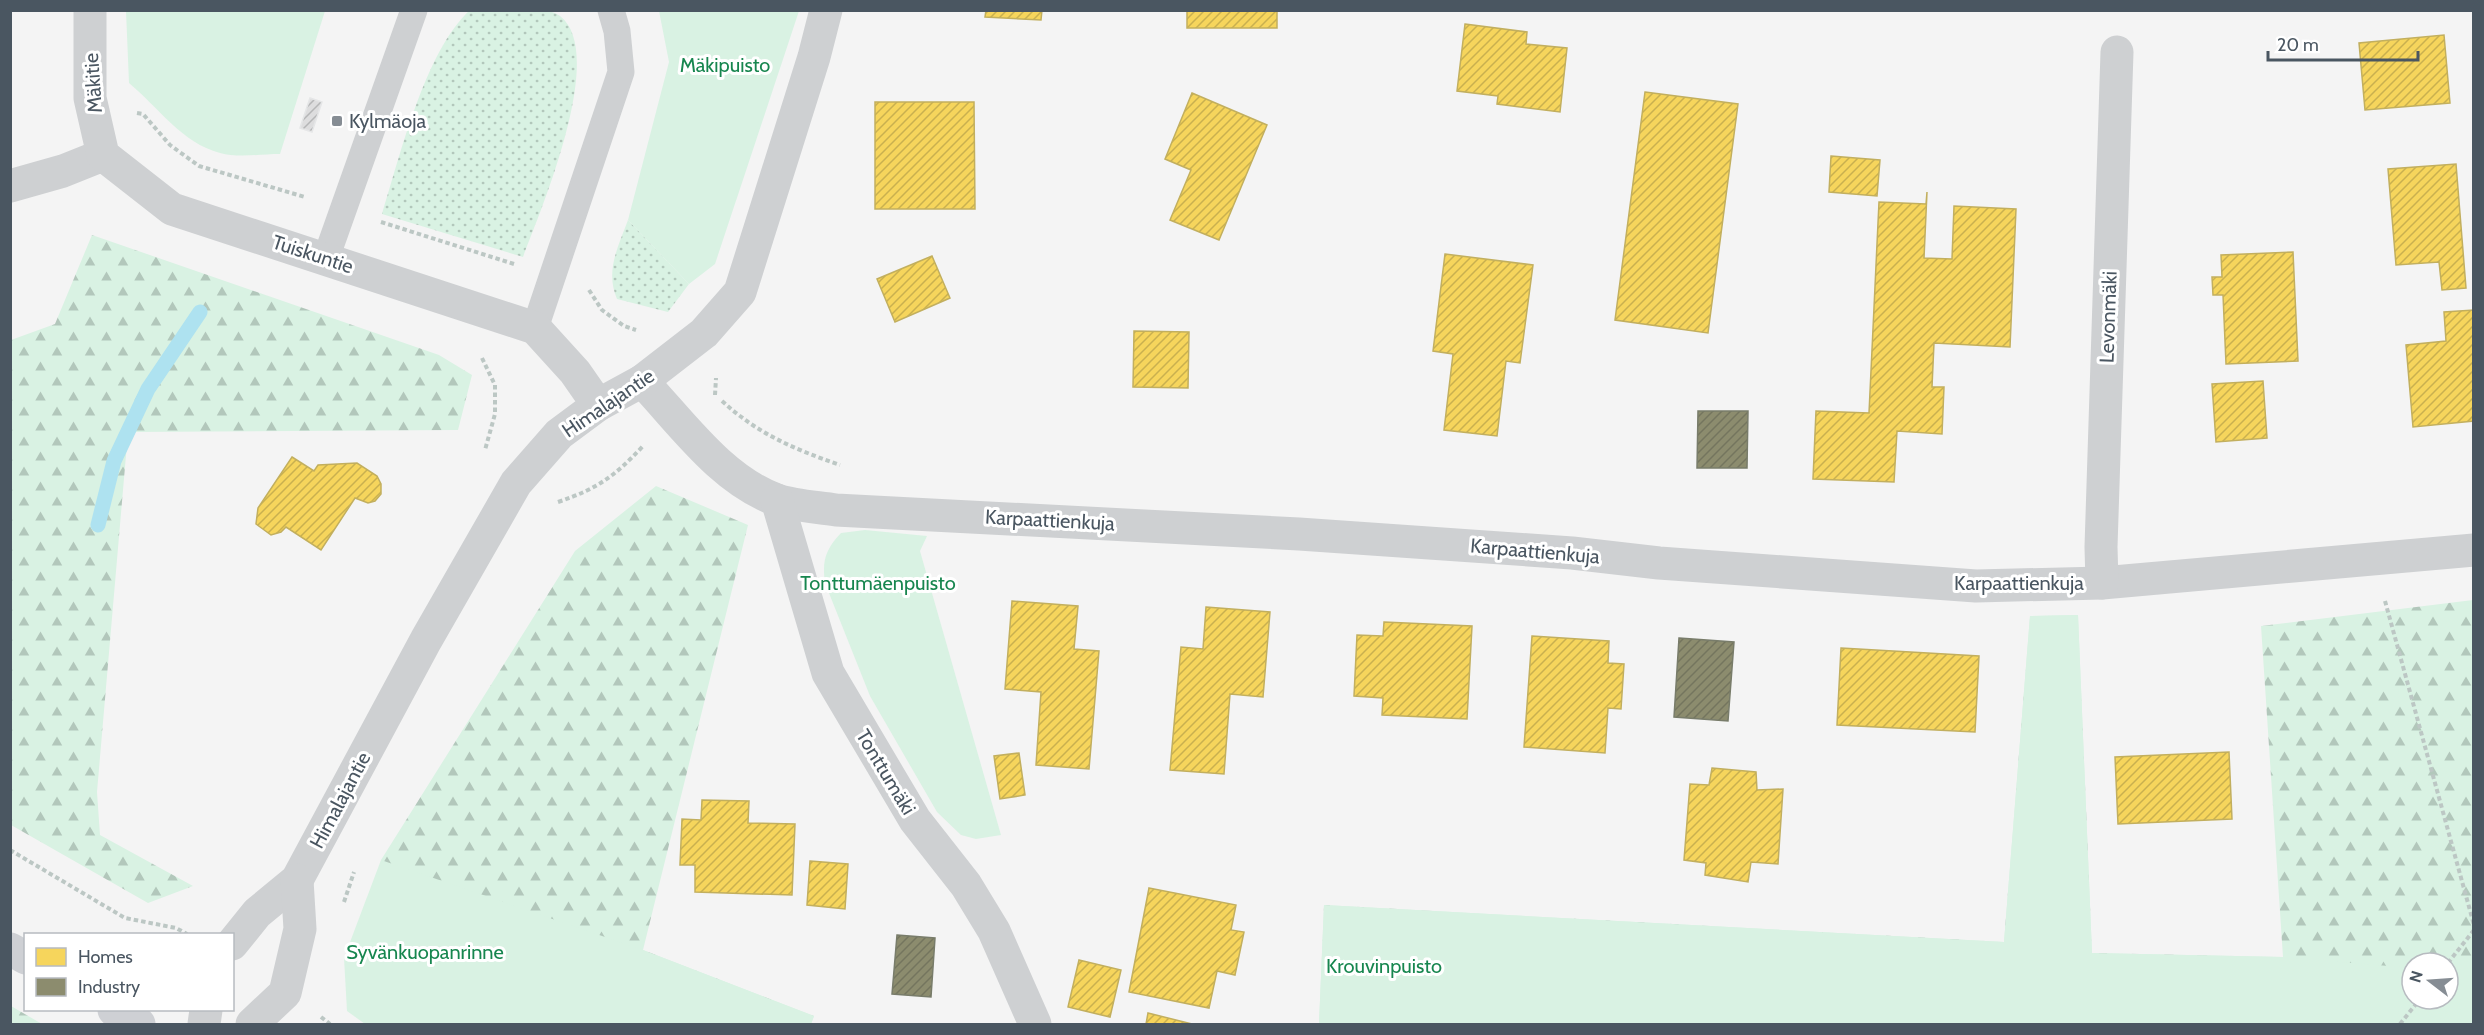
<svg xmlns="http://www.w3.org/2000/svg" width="2484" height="1035" viewBox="0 0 2484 1035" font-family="Cabin,sans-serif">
<defs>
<pattern id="grass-dots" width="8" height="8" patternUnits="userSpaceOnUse" patternTransform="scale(1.5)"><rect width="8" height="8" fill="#d9f2e3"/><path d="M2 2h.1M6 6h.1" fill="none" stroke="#b2c7bb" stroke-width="1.8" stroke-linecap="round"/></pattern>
<pattern id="forest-firs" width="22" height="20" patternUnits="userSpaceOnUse" patternTransform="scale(1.5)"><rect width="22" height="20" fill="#d9f2e3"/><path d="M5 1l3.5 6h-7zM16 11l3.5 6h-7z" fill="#b2c7bb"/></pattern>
<pattern id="homes-hatch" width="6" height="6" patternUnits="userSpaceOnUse" patternTransform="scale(1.5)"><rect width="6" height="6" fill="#f6d55c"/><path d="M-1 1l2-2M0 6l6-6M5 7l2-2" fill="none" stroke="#c9b04f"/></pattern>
<pattern id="industry-hatch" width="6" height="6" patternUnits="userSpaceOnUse" patternTransform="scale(1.5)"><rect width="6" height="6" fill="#8c8c6e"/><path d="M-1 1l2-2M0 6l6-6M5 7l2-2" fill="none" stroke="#74755e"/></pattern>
<pattern id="building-hatch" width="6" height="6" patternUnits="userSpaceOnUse" patternTransform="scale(1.5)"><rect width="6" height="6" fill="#ddddde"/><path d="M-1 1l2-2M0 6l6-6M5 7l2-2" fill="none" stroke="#b5b6b7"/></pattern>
</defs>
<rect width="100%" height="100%" fill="#f4f4f4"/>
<g fill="url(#grass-dots)">
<path d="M 470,10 C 491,10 545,4 560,16 C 608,53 540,212 523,257 L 382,214 C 400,156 425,51 470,10 Z"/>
<path d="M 628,220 L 689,284 L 668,312 L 617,299 C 605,271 618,247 628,220 Z"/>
</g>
<g fill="url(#forest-firs)" fill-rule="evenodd">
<polygon points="92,235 439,355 472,375 458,430 128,432 97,792 100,835 193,886 148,903 11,825 11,340 55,324"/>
<polygon points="656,486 748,525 643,950 814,1016 811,1024 385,1024 377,911 381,860 575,551"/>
<path d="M 2473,600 L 2473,1024 L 1319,1024 L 1324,905 L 2004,942 L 2030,616 L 2078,615 L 2092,953 L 2283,957 L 2261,626 ZM 2412,963 L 2448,963 L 2448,999 L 2412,999 Z"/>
<polygon points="11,1006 42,1024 11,1024"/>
</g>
<g fill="#d9f2e3">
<path d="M 126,11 L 325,11 L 280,154 C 262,154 237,158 220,153 C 182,143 158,107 129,83 Z"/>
<polygon points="659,11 799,11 715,264 689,284 628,220 669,62"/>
<path d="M 865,530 L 927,536 L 920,551 L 1001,835 L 976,839 L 961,835 L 937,812 L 870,696 L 825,583 C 822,561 825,550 841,533 Z"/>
<polygon points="2078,615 2092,953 2283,957 2412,968 2412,999 2448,999 2448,971 2473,973 2473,1024 1319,1024 1324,905 2004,942 2030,616"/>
<polygon points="381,860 643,950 814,1016 811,1024 365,1024 347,1011 344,958"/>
</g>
<g fill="url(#homes-hatch)" stroke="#c2af5e" stroke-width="1.5">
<polygon points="986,10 1042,10 1041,20 985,17"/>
<rect x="1187" y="10" width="90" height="18"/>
<polygon points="1465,24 1527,32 1526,44 1567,48 1560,112 1497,104 1498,96 1457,91"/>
<polygon points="2444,35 2450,103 2365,110 2359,43"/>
<polygon points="1645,92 1738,104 1708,333 1615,320"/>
<polygon points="1192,93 1267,125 1219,240 1170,220 1191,170 1165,159"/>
<polygon points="875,102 974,102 975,209 875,209"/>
<polygon points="1831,156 1880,160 1877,196 1829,192"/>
<polygon points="2456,164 2466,288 2442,290 2439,262 2396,265 2388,169"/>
<polygon points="1927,192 1924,258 1952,259 1954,206 2016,209 2010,347 1934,343 1932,387 1944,387 1942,434 1897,431 1894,482 1813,479 1816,411 1869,413 1879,202 1926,204"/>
<polygon points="2293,252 2298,361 2226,364 2223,295 2213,295 2212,277 2222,277 2221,255"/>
<polygon points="1445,254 1533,265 1520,363 1506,361 1497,436 1444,430 1453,354 1433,351"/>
<polygon points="932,256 950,298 895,322 877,279"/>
<polygon points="2474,310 2474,421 2413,427 2406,345 2446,341 2444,312"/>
<polygon points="1134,331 1189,332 1188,388 1133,387"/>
<polygon points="2263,381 2267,438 2216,442 2212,384"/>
<polygon points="292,457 314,471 318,465 357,463 377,476 381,484 381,494 375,501 368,503 355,498 321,550 286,527 281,532 271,535 256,524 258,508"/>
<polygon points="1012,601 1078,606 1074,649 1099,651 1089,769 1036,765 1041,692 1005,689"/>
<polygon points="1206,607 1270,612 1263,697 1230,694 1224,774 1170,770 1181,647 1203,649"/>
<polygon points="1384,622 1472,626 1467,719 1382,715 1383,698 1354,696 1357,635 1383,636"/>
<polygon points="1532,636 1609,641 1608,663 1624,664 1621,709 1608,708 1605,753 1524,747"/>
<polygon points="1841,648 1979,656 1975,732 1837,725"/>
<polygon points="2229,752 2232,819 2118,824 2115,757"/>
<polygon points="1019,753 1025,795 1000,799 994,756"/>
<polygon points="1712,768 1756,772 1757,790 1783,789 1778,864 1751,862 1748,882 1705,875 1706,863 1684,860 1690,784 1709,785"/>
<polygon points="702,800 749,801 748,823 795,824 792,895 695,892 695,865 680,865 682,819 701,820"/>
<polygon points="810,861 848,864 845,909 807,905"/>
<polygon points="1149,888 1236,905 1231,930 1244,932 1235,975 1217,971 1209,1008 1129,992"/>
<polygon points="1079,960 1121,970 1110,1017 1068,1007"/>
<polygon points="1148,1013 1192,1024 1146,1024"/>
</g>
<g fill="url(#industry-hatch)" stroke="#787c6a" stroke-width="1.5">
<polygon points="1698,411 1748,411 1747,468 1697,468"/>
<polygon points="1679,638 1734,642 1728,721 1674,717"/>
<polygon points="897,935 935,938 931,997 892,994"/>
</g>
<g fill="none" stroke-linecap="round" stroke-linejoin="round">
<polyline stroke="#aee2f0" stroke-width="15" points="98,525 114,461 148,389 200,312"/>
</g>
<polygon fill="url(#building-hatch)" stroke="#e5e6e7" stroke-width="1.5" points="310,98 322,102 312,132 300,128"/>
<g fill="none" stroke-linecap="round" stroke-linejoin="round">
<g stroke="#bcc7c4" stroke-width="4" stroke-dasharray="4.5 3" stroke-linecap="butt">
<polyline points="137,113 143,114 170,145 199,166 305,197"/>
<polyline points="381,222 514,264"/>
<polyline points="589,290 602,310 624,326 636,330"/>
<polyline points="482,358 495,385 495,414 485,450"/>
<polyline points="715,395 716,378"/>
<path d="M 722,401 C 758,434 794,449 840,465"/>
<path d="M 558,502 C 597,489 615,476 643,446"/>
<polyline points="2385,601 2474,925"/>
<polyline points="10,850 125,918 176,928 187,934"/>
<polyline points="344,902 354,872"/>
<polyline points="2448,963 2474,930"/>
<polyline points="321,1017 330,1024"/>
<polyline points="2400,1024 2420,999"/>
</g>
<g stroke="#ced0d2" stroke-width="27">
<polyline points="326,258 414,10"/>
<polyline points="535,328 621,72 617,31 611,10"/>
</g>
<g stroke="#ced0d2" stroke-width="33">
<polyline points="10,186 63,171 103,155"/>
<path d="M 642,381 C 681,422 721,480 777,500 C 795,506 817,507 836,510 L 1299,534 L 1572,553 L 1659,563 L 1976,586 L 2102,583 L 2474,550"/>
<polyline points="598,405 642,381 704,333 740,292 814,57 826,10"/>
<polyline points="777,500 828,673 915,820 966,885 994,931 1035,1024"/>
<polyline points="2102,583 2101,547 2117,52"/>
</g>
<g stroke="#ced0d2" stroke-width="33">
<polyline points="90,10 90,98 103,155 172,209 535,328 575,372 598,405 559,434 516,483 426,640 297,880 257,913 232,944"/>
<polyline points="204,1024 206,1010"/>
<polyline points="252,1024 285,993 300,929 297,880"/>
</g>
<g stroke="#ced0d4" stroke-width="33">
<polyline points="10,949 26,958"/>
<polyline points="114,1010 139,1024"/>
</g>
</g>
<rect fill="#868d94" stroke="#fff" stroke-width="2" x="331" y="115" width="12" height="12" rx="3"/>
<g text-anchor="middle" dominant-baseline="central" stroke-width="6" stroke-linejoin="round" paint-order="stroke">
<g font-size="20" fill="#17864f" stroke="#fff">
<text x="725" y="65">Mäkipuisto</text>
<text x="878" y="583">Tonttumäenpuisto</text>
<text x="425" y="952">Syvänkuopanrinne</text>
<text x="1384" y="966">Krouvinpuisto</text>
</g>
<g font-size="20" fill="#4a5661" stroke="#fff">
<text transform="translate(93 83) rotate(-94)">Mäkitie</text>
<text transform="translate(313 254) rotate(18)">Tuiskuntie</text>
<text transform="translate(2108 317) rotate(-88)">Levonmäki</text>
<text transform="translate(608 403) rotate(-34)">Himalajantie</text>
<text transform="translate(1050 520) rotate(3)">Karpaattienkuja</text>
<text transform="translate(1535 551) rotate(5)">Karpaattienkuja</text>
<text x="2019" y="583">Karpaattienkuja</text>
<text transform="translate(886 772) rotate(59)">Tonttumäki</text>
<text transform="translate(340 800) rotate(-62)">Himalajantie</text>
</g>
<g font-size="20" fill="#4a5661" stroke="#fff" text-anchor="start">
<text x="349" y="121">Kylmäoja</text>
</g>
</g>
<rect width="2484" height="1035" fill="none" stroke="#4a5661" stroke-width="24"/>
<rect x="24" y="933" width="210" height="78" fill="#ffffff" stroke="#b7bbc0" stroke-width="1.5"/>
<rect x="36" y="948" width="30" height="18" fill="#f6d55c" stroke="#b7bbc0" stroke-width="1.5"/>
<text x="78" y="963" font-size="18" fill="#4a5661">Homes</text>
<rect x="36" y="978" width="30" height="18" fill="#8c8c6e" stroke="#b7bbc0" stroke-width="1.5"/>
<text x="78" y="993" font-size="18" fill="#4a5661">Industry</text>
<g transform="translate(2430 981) rotate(287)"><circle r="28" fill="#ffffff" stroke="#b7bbc0" stroke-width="1.5"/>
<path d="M0-4.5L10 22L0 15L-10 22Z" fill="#868d94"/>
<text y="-9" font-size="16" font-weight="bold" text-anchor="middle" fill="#4a5661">N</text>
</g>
<path d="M2268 51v9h150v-9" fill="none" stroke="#4a5661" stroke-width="3"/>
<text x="2277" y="51" font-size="18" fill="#4a5661" stroke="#ffffff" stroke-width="4.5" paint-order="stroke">20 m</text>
</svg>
